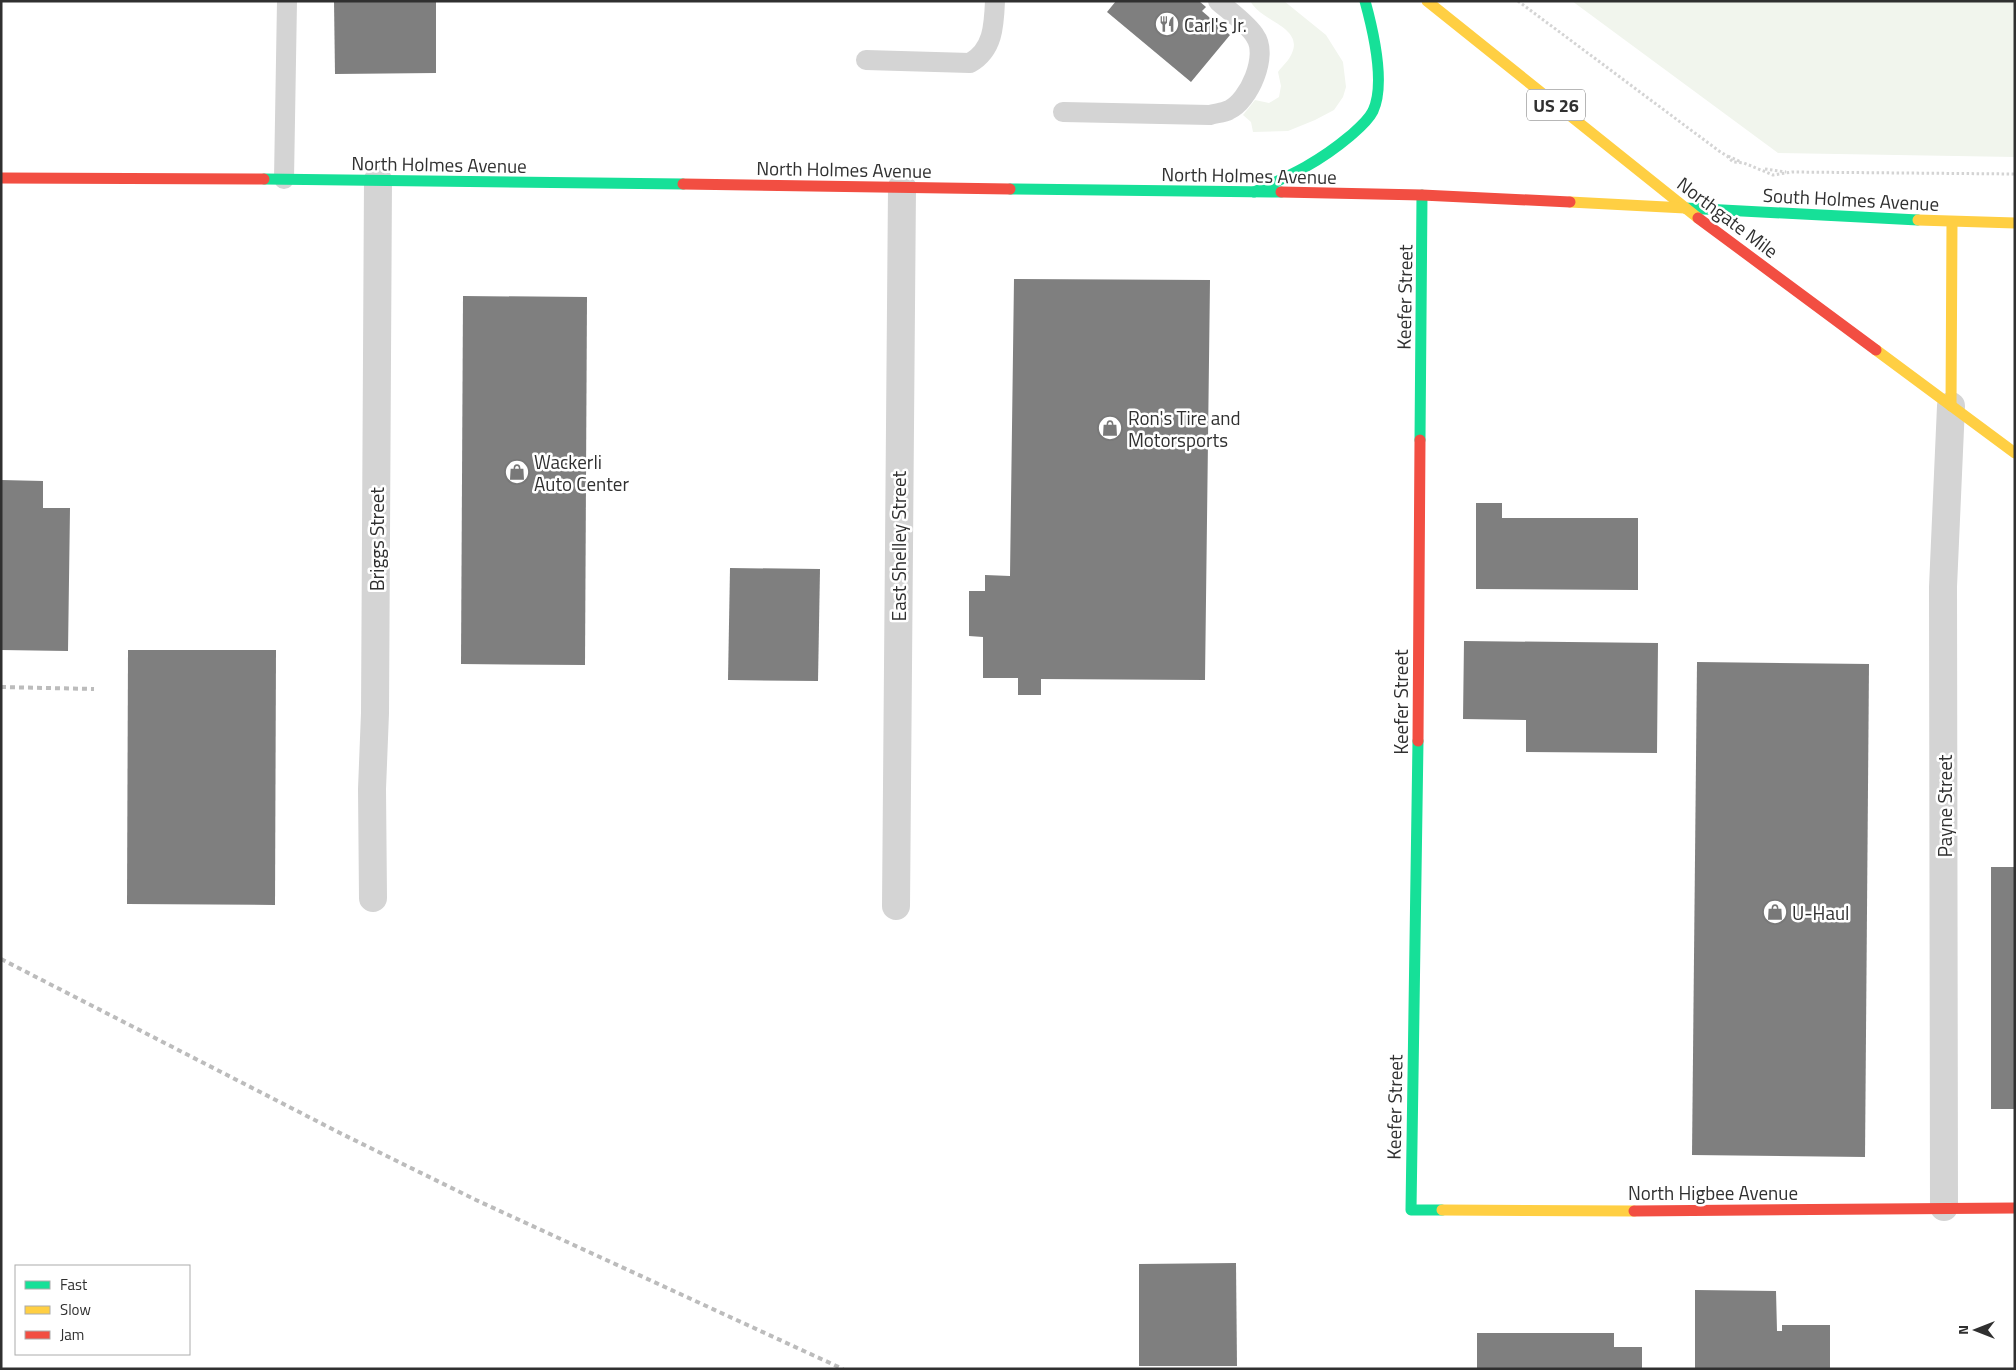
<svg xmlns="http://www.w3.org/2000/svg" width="2016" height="1370" viewBox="0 0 2016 1370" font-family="'Titillium Web',sans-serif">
<rect width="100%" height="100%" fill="#fff"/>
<g fill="#f1f5ed">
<path d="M 1250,1 L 1284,1 L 1326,35 L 1343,62 L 1346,87 L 1343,97 L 1334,110 L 1315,120 L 1288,131 L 1253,132 L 1251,122 L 1243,115 L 1255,100 L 1269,103 L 1279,97 L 1281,86 L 1278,72 C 1282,66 1289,61 1292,53 C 1301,33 1276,24 1264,15 C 1258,11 1254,7 1250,1 Z"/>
<polygon points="1572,1 2015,1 2015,157 1778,153"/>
</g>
<g fill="#7f7f7f">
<polygon points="334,1 436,1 436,73 335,74"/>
<polygon points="1116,1 1199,1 1206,7 1202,11 1230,35 1191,82 1107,12"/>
<polygon points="1014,279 1210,280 1205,680 1041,679 1041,695 1018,695 1018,678 983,678 983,637 969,636 969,591 985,591 985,575 1010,576"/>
<polygon points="463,296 587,297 585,665 461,664"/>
<polygon points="1,480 43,481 43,508 70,508 68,651 1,650"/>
<polygon points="1476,503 1502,503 1502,518 1638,518 1638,590 1476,589"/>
<polygon points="730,568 820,569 818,681 728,680"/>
<polygon points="1464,641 1658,643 1657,753 1526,752 1526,720 1463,719"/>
<polygon points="128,650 276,650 275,905 127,904"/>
<polygon points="1697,662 1869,664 1865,1157 1692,1155"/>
<rect x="1991" y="867" width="24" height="242"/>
<polygon points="1236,1263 1237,1366 1139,1366 1139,1264"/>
<polygon points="1695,1290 1776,1291 1777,1331 1782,1331 1782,1325 1830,1325 1830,1369 1695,1369"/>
<polygon points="1477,1333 1614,1333 1614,1347 1642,1347 1642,1369 1477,1369"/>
</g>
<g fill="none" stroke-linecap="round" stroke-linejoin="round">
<g stroke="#d4d4d4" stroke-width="3" stroke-dasharray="2.5 2.5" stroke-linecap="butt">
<polyline points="1518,1 1719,151 1727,156 1733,162 1744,163 1773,175 1792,172 2015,174"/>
<polyline points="1728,156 1741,162"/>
<polyline points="1765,169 1786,172"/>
</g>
<g stroke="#d4d4d4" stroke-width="20">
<path d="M 866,60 L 970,63 C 993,50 994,26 995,1"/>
<path d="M 1063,112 L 1210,115 C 1216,113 1223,113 1229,110 C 1249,101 1269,55 1255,36 C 1249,25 1228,10 1218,1"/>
<polyline points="284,179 287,1"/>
</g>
<g stroke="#d4d4d4" stroke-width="28">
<polyline points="373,898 372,789 375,713 378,180"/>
<polyline points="896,906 902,187"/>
<polyline points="1944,1207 1943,587 1951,406"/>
</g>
<g stroke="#16e098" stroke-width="11">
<polyline points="264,179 683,184"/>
<polyline points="1010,189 1281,192"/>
<path d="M 1254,192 C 1291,175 1318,163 1350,136 C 1358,129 1368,121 1373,111 C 1386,83 1373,30 1365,1"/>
<polyline points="1685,208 1918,220"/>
<polyline points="1420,440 1422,195"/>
<polyline points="1418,741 1411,1210 1442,1210"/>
</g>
<g stroke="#ffcf43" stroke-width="11">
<polyline points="1427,1 1698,218"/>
<polyline points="1570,202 1685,208"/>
<polyline points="1918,220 2015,223"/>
<polyline points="1876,350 2015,453"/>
<polyline points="1951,406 1952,222"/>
<polyline points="1442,1210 1634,1211"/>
</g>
<g stroke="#f24e42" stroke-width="11">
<polyline points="1,178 264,179"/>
<polyline points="683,184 1010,189"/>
<polyline points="1281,192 1422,195 1570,202"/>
<polyline points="1698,218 1876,350"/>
<polyline points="1418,741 1420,440"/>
<polyline points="1634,1211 2015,1208"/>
</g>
<g stroke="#bcbcbc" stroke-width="4" stroke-dasharray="5 4" stroke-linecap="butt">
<polyline points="1,687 94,689"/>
<polyline points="1,959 340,1133 476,1200 843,1369"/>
</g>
</g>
<defs>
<symbol id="restaurant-ring" viewBox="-11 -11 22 22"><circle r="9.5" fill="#fff" stroke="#787878" stroke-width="1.5"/><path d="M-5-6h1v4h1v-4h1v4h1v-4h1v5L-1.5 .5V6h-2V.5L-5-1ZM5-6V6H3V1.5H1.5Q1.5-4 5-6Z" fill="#787878"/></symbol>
<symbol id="shop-ring" viewBox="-11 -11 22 22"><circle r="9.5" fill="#fff" stroke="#787878" stroke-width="1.5"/><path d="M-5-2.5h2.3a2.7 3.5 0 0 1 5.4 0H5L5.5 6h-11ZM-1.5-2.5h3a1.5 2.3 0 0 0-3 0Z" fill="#787878"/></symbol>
</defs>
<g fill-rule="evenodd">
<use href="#restaurant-ring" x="1153" y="10" width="28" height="28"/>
<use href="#shop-ring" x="1096" y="414" width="28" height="28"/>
<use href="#shop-ring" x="503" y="458" width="28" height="28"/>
<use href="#shop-ring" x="1761" y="898" width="28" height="28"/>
</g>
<g text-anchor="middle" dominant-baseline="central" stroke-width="5" stroke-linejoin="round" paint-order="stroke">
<rect fill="#fff" stroke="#6e6e6e" stroke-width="1" x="1527" y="89.5" width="58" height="31" rx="4"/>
<g font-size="18" font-weight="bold" fill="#303030">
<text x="1556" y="105">US 26</text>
</g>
<g font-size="19" fill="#303030" stroke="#fff" text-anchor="start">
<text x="1184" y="24">Carl's Jr.</text>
<text x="1128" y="417">Ron's Tire and<tspan x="1128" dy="22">Motorsports</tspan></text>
<text x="534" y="461">Wackerli<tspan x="534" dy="22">Auto Center</tspan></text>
<text x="1792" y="912">U-Haul</text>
</g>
<g font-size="19" fill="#303030" stroke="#fff">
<text transform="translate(439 164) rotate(1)">North Holmes Avenue</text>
<text transform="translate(844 169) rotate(1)">North Holmes Avenue</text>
<text transform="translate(1249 175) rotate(1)">North Holmes Avenue</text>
<text transform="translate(1851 199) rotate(3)">South Holmes Avenue</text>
<text transform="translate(1728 217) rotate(37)">Northgate Mile</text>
<text transform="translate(1404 297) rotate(-89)">Keefer Street</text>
<text transform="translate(376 539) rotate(-90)">Briggs Street</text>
<text transform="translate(898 546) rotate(-90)">East Shelley Street</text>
<text transform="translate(1400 702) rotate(-90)">Keefer Street</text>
<text transform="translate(1944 806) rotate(-90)">Payne Street</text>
<text transform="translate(1394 1107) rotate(-89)">Keefer Street</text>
<text x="1713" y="1192">North Higbee Avenue</text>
</g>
</g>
<rect width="2016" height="1370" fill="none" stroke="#303030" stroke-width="5"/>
<rect x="15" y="1265" width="175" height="90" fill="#ffffff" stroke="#acacac"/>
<rect x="25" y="1281" width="25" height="8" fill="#16e098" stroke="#acacac"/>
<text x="60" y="1290" font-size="15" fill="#303030">Fast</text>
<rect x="25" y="1306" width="25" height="8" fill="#ffcf43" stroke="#acacac"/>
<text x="60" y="1315" font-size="15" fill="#303030">Slow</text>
<rect x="25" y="1331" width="25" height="8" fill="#f24e42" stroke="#acacac"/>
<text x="60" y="1340" font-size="15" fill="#303030">Jam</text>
<g transform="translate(1976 1330) rotate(270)" stroke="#ffffff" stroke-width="4" paint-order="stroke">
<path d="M0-4L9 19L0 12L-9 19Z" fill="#303030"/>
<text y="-8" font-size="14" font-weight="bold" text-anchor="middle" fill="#303030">N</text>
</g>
</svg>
